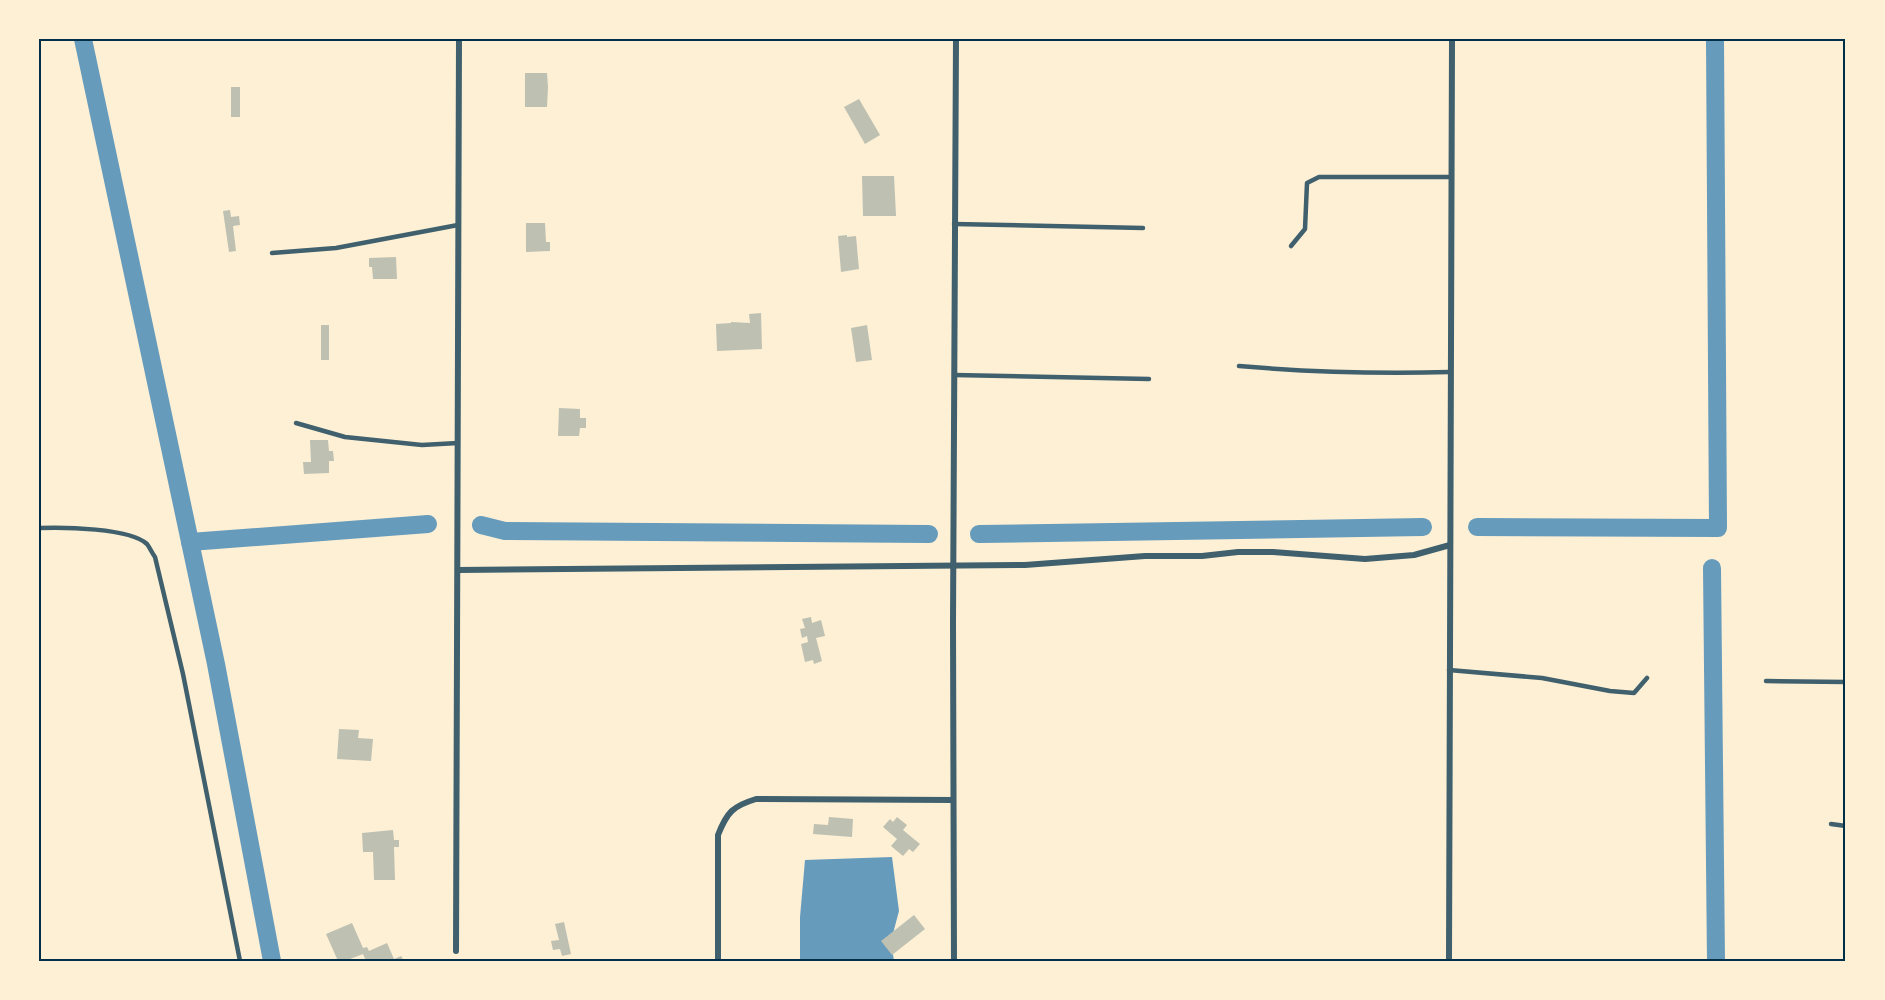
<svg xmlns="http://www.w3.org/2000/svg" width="1885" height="1000" viewBox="0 0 1885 1000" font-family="'Varela Round',sans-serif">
<rect width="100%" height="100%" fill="#fdf0d5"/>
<polygon fill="#669bbc" points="892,857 899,911 891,941 894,961 800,961 800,917 805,860"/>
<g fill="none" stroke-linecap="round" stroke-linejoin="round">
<g stroke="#669bbc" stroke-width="18">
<polyline points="83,39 216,664 272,961"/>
<polyline points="481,525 505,531 929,534"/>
<polyline points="1477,527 1718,528 1715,39"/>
<polyline points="979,534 1423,527"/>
<polyline points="190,542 428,524"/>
<polyline points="1712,568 1716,961"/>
</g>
</g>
<g fill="#bec0b2">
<polygon points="525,73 547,73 548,87 547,107 525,107"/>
<rect x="231" y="87" width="9" height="30"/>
<polygon points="859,99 880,135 865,144 844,107"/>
<polygon points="862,176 894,176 896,216 863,216"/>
<polygon points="230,210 231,217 239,216 240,225 233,226 236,251 229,252 223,211"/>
<polygon points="526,223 545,223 546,242 550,242 550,251 526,252"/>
<polygon points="847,235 847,237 856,236 859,269 841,272 838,236"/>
<polygon points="396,257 397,279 373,279 372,267 369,267 369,258"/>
<polygon points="761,313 762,349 717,351 716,324 731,323 731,322 750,323 749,314"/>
<rect x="321" y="325" width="8" height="35"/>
<polygon points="867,325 872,360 856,362 851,328"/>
<polygon points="559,408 580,409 580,418 586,418 586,428 580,428 579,436 558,436"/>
<polygon points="310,440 328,440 329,451 333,451 334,461 329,461 329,473 304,474 303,462 311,462"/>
<polygon points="811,617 812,623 821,620 825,636 816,638 822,661 814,664 813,660 805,662 801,644 808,642 807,636 802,638 800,629 805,628 802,619"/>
<polygon points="339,729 359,730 358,738 373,739 371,761 337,759"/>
<polygon points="829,817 853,819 852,837 813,834 814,824 828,825"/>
<polygon points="897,817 907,825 903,830 920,844 913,852 909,849 903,856 891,846 897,839 883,827 890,819 893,822"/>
<polygon points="393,830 394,840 399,840 399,847 394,847 395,880 374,880 373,852 363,852 362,833"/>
<polygon points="914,915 925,929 892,955 881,941"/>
<polygon points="564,922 571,954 562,956 560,949 553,950 551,941 559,940 555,924"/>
<polygon points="352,923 363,948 367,947 369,951 387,943 394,959 401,956 404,961 366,961 363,954 345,961 338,961 326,934"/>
</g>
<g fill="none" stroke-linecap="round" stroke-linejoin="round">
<g stroke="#3f606c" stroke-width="4.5">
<polyline points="954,224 1143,228"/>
<polyline points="1291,246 1305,229 1307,183 1319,177 1451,177"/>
<polyline points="272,253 336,248 458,225"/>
<path d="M 1239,366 C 1309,372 1379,374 1450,372"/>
<polyline points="954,375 1149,379"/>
<polyline points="296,423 345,437 422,445 458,443"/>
<path d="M 39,528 C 63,527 130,528 147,544 C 150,548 152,553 155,557 L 183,674 L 240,961"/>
<polyline points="1449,670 1542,678 1610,691 1634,693 1647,678"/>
<polyline points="1766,681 1846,682"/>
<polyline points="1831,824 1846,826"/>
</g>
<g stroke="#3f606c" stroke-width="6">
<polyline points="458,570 1025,565 1145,556 1202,556 1238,552 1273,552 1365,559 1414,555 1450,545"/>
<polyline points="456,951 459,39"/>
<path d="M 718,961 L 718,835 C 727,812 733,806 756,799 L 953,800"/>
<polyline points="954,961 953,623 956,39"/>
<polyline points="1449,961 1452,39"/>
</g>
</g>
<rect width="1885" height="1000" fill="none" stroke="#fdf0d5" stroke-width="81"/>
<rect x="40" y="40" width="1804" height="920" fill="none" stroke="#003049" stroke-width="2"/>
</svg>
